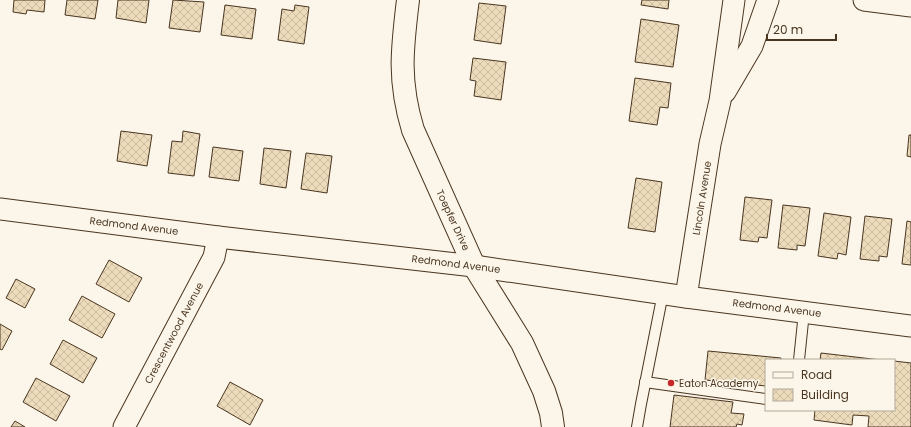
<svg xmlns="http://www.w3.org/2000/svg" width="911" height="427" viewBox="0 0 911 427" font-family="Poppins,sans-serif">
<defs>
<pattern id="building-cross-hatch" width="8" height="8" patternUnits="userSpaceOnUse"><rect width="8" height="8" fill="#ecdcbc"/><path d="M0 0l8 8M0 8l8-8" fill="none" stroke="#ccbda1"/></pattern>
</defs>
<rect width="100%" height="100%" fill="#fbf6e9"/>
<g fill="url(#building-cross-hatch)" stroke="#4a3520">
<polygon points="14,0 45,0 44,12 27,10 26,14 13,12"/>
<polygon points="67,0 98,0 95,19 65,15"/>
<polygon points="118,0 149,0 146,23 116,18"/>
<polygon points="173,0 204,2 200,32 169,28"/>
<polygon points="642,0 669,0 668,9 641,5"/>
<polygon points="479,3 506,6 501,44 474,40"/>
<polygon points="225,5 256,9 252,39 221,35"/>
<polygon points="295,5 309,7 304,44 278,40 282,9 294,11"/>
<polygon points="641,19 679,25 673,67 635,62"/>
<polygon points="473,58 506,62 501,100 474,96 476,81 470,80"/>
<polygon points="635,78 671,83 668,108 660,107 657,125 629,121"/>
<polygon points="121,131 152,135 147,166 117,161"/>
<polygon points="183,131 200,134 194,176 168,173 172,141 182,142"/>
<polygon points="909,135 911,135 911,157 907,156"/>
<polygon points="213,147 243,151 239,181 209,177"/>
<polygon points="264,148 291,151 286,188 260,184"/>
<polygon points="306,153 332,156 327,193 301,189"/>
<polygon points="636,178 662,182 655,232 628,228"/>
<polygon points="745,197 772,200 767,238 759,237 758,242 740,240"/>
<polygon points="783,205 810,208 805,246 797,245 797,250 778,248"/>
<polygon points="824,213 851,217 846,255 838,253 837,259 818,256"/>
<polygon points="865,216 892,219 887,257 879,256 879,261 860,259"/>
<polygon points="907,221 911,222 911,265 902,264"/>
<polygon points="109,260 142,278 129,302 96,284"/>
<polygon points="16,279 35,289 25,308 6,298"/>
<polygon points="82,296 115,314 102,338 69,320"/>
<polygon points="0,324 12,331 2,350 0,349"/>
<polygon points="63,340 97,358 83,383 50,364"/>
<polygon points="708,351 781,358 781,360 766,360 766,386 705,380"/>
<polygon points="821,353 881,360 820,360"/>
<polygon points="894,361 911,363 911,427 868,427 869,416 853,415 852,425 814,420 815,410 894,410"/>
<polygon points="36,378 70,396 56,421 23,402"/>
<polygon points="230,382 263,400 250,425 217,406"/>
<polygon points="674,395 733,402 731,413 744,414 742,425 737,424 736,427 670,427"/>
<polygon points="15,421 25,427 11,427"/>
</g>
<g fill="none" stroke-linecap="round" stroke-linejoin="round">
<defs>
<g id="lane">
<polyline points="799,360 804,312"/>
<polyline points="645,382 766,399"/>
<polyline points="637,427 641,404 663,293"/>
</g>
<g id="street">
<polyline points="864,0 911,6"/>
<polyline points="725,92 752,46 768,0"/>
<polyline points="0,209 218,237 474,266 686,297 911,326"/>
<polyline points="686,297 710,144 720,101 734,0"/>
<polyline points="124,427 214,257 218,237"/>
</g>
<path id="secondary" d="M 408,0 C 402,49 398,81 413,130 L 474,266 L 522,343 L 544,391 L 551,413 L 553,427"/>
</defs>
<use href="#lane" stroke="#4a3520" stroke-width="12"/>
<use href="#street" stroke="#4a3520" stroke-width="23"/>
<use href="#secondary" stroke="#4a3520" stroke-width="24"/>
<use href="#lane" stroke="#fbf6e9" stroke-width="10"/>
<use href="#street" stroke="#fbf6e9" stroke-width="21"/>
<use href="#secondary" stroke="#fbf6e9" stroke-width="22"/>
</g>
<circle fill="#c62828" stroke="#fbf6e9" stroke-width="1.5" cx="671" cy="383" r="4"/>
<g text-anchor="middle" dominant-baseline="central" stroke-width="3" stroke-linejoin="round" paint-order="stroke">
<g font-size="10" fill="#4a3520" stroke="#fbf6e9">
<text transform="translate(702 198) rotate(-81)">Lincoln Avenue</text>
<text transform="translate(453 220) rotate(65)">Toepfer Drive</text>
<text transform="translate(134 226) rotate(7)">Redmond Avenue</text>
<text transform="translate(456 264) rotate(7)">Redmond Avenue</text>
<text transform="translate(777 308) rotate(7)">Redmond Avenue</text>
<text transform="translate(174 333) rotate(-62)">Crescentwood Avenue</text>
</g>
<g font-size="10" fill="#4a3520" stroke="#fbf6e9" text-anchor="start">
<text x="679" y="383">Eaton Academy</text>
</g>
</g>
<rect x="765" y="359" width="130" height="52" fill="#fbf6e9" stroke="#b4a999"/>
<rect x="773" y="372" width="20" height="6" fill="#fbf6e9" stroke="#b4a999"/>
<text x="801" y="379" font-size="12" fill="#4a3520">Road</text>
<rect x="773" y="389" width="20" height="12" fill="url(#building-cross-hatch)" stroke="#b4a999"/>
<text x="801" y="399" font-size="12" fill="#4a3520">Building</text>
<path d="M767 34v6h69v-6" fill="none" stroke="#4a3520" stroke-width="2"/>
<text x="773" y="34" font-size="12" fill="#4a3520" stroke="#fbf6e9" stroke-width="3" paint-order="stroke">20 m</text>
</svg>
